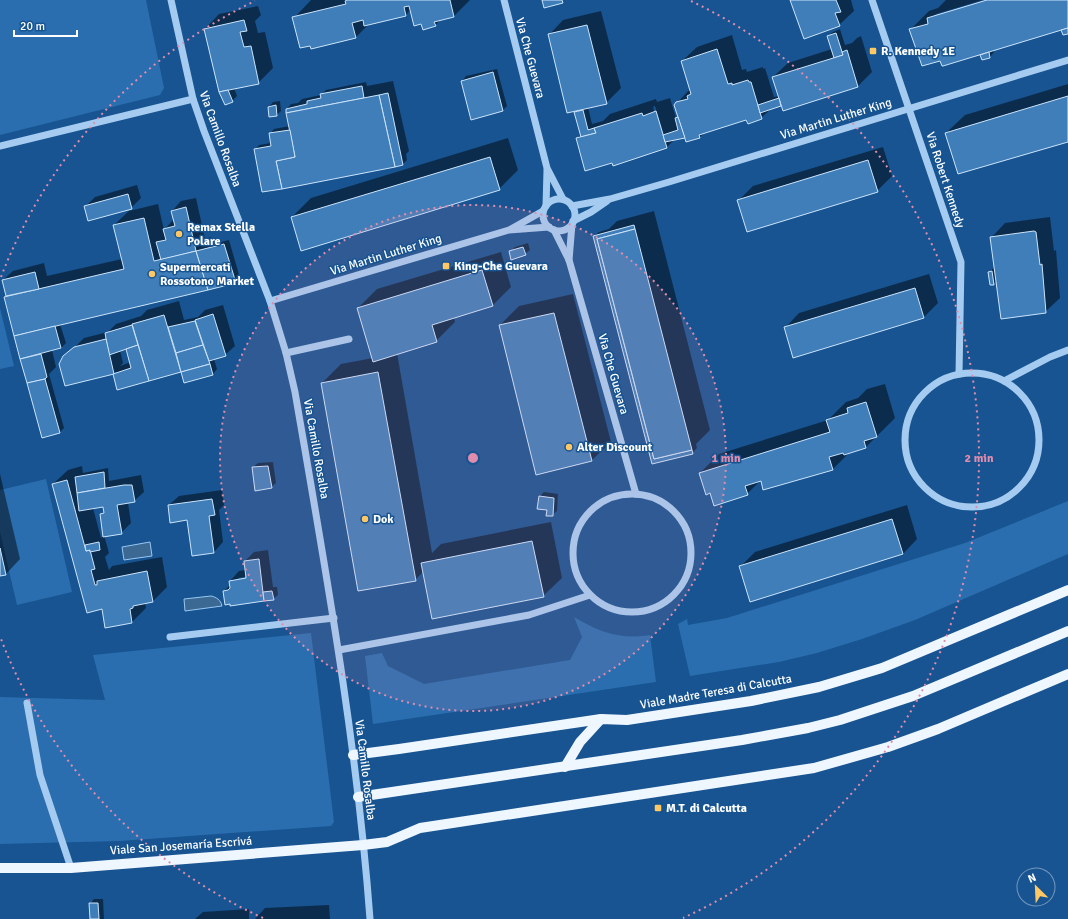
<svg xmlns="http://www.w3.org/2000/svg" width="1068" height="919" viewBox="0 0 1068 919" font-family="Signika,sans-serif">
<rect width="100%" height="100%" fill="#175491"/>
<g fill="#2a6eaf">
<polygon points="0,0 146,0 164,88 160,95 0,135"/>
<polygon points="0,308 14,366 0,369"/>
<polygon points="46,479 72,592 17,605 0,532 0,490"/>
<polygon points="1068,501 1068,554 915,620 862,639 817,653 779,662 690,676 678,624 687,619 688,625 727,618 965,543"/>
<path d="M 574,617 C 599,632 620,640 650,635 L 656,682 L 373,724 L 365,656 L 382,653 L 388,666 L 424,684 L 570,660 L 582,637 Z"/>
<polygon points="311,633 334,822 331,826 120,841 0,844 0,697 105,700 93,655"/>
</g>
<g fill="#3c6894" stroke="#97c8f2">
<polygon points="150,542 152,556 124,560 122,547"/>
<path d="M 211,596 C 216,597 221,600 222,606 L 185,611 L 184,599 Z"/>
</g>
<g fill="#0007" fill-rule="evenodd">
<polygon points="311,0 470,0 454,16 441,19 435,26 422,23 411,9 406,15 369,24 355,38 294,18"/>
<polygon points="791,0 851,0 854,11 839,25"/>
<polygon points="946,0 983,0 936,14 933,17 990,0 1068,0 1068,33 1062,29 993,50 994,52 990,57 983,59 981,53 940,60 910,30 929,11 938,8"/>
<polygon points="258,6 261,15 255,21 258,33 265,32 273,68 258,83 234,88 237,96 232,101 226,103 205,29 219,14"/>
<path d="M 601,11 L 621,88 L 606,103 L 588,107 L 592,124 L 603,121 L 610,114 L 656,99 L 657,102 L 670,98 L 676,118 L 679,115 L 677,103 L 690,89 L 682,61 L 697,47 L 732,35 L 742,70 L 746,69 L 747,72 L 763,67 L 763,69 L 765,68 L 774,97 L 779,96 L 773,77 L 788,63 L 832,49 L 828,36 L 833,32 L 840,29 L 845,45 L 852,43 L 857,38 L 861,36 L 872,72 L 858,86 L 784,110 L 782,104 L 771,109 L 761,118 L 747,119 L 705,132 L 700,137 L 687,141 L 685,136 L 675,139 L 667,147 L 613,162 L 577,139 L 581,134 L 576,112 L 578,109 L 549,35 L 563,20 ZM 655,106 L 665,138 L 666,143 L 665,144 L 653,107 Z"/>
<polygon points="497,69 507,106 503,110 462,81 466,76"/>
<polygon points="393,81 409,151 406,154 407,160 403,164 255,150 259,145 271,143 270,134 274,129 290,126 287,109 291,104 298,103 302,99 321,95 326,90 366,82 367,86"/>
<polygon points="1068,84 1068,141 946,133 965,115"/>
<polygon points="280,101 281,111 277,115 269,107 273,102"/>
<polygon points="508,138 518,170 499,189 292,217 311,198"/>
<polygon points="883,147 892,176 877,191 738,201 753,186"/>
<polygon points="137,185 141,198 131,208 85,207 95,197"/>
<polygon points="196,198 205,239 211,237 213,244 229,240 240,278 235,282 60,324 66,343 61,348 52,350 56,367 49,374 64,428 59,433 43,437 5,297 7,296 3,280 13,271 44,263 47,276 122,259 114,225 129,211 158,204 164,230 174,219 172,211 181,201"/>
<polygon points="654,211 710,430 696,444 697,448 692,453 652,463 594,236 599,232 609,229 617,221"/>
<polygon points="1050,217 1054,251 1056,250 1060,298 1045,312 997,280 993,284 989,272 995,267 991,238 1005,223"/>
<polygon points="528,243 530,250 525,254 510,252 515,247"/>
<polygon points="501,252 511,287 492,306 454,317 455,322 436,341 397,353 432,553 441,544 551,522 562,578 543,596 424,571 415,580 322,383 341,364 373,358 358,308 377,289"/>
<polygon points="929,274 938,303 924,317 785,328 799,313"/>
<polygon points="573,294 611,442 592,460 537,474 500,325 519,306"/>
<path d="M 179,301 L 184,320 L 198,317 L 205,310 L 223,305 L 235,346 L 225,355 L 214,359 L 217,369 L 213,374 L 182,371 L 117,388 L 114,374 L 116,372 L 66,384 L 72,350 L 84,338 L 108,332 L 116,324 L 141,316 L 147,310 ZM 126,348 L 131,362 L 120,366 L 123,363 L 120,350 Z"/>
<polygon points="885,384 895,418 866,447 850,452 832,470 761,480 747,494 711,492 700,473 719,454 828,420 846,402 858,398 867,389"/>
<polygon points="273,462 276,483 271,487 253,467 258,463"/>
<polygon points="82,466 83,473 108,468 109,481 141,475 144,492 134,501 128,503 131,523 121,533 102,514 104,511 104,506 93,508 101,538 104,535 109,553 105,557 109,570 112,566 162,557 167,587 153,601 145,603 146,608 132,622 103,608 53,484 68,470"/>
<polygon points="0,474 20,559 6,574 0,576"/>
<polygon points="222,490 224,505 219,510 223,542 214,552 187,519 169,505 179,496"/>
<polygon points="544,492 558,494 557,511 552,515 540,496"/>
<polygon points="907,505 917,539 903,554 751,601 740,567 755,552"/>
<path d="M 268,550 L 273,587 L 277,587 L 278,595 L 273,599 L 231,605 L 224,591 L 230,585 L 230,581 L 239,571 L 246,570 L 245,561 L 254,552 ZM 251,576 L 251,578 L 238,580 L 238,578 Z"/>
<polygon points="94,899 103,899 104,919 91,919 90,904"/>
<polygon points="329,905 330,919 255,919 265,908"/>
<polygon points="249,909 249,919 195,919 203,912"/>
</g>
<g fill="#407eb9" stroke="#cbe4fb">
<polygon points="347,0 450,0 454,17 434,22 436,26 423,30 421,24 414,26 409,6 404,7 406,16 364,26 363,20 352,23 356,38 311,49 310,46 300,48 292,17 346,4 345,1"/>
<polygon points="542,0 562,0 563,3 544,8"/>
<polygon points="790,0 836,0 841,12 835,13 840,26 804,39"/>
<polygon points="987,0 1068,0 1068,28 943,66 942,66 940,61 922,66 909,29 928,24 927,18"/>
<polygon points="244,20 247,31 240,32 244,47 251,46 259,84 219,92 204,29"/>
<polygon points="587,25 607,104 567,113 548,34"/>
<polygon points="1068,28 1068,34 1063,35 1061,30"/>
<polygon points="836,33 843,55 834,58 827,36"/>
<polygon points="717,49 728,84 732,83 732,85 748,80 749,82 751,82 762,119 748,124 746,120 699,135 700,138 686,142 674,105 676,102 688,99 687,96 691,94 681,61"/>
<polygon points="847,50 858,87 783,111 772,77 843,55 842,52"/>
<polygon points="989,52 990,58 982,60 980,55"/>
<polygon points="493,72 503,111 471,120 461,81"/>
<polygon points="362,86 364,98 286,113 286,109 307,104 307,101 321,98 320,94"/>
<polygon points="228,90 233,102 225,105 219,92"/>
<polygon points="388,93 403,165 395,167 379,95"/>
<polygon points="379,95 395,167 282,189 276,161 295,157 286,113"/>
<polygon points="1068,96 1068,142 958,174 945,133"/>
<polygon points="779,98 781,106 760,113 758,105"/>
<polygon points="276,105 277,116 269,117 268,107"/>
<polygon points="583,110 588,130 594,128 596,133 581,137 574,112"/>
<polygon points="656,111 667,148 613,166 612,163 585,171 576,138 596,133 594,128 642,113 643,116"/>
<polygon points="678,117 685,138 665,142 663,135 678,130 675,118"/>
<polygon points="290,130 295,157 276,161 282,189 262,192 254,149 271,146 269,133"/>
<polygon points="490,157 500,190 301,251 291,217"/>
<polygon points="868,160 878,192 747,232 737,200"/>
<polygon points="128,194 132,209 88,221 84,206"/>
<polygon points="186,207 196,251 161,260 156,242 166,240 163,229 175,226 171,211"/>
<polygon points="144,218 154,261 196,251 208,290 14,336 4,297 124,269 113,225"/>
<polygon points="634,225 635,229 597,239 643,417 654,459 692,450 693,454 652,464 593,236"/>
<polygon points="635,229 692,450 654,459 597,239"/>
<polygon points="1034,231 1036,232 1040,265 1042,264 1046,313 1001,319 990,237"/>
<polygon points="224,244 236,283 208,290 196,251"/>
<polygon points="523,247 526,255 511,260 509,251"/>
<polygon points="482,270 493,306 432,325 437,342 373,362 357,308"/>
<polygon points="992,271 994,285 990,285 988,272"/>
<polygon points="35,272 39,289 6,296 2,280"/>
<polygon points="915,288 924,318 793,358 784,327"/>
<polygon points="554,313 592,461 536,475 499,325"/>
<polygon points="213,314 226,356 209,361 195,320"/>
<polygon points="164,315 181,372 149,381 132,324"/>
<polygon points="195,321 203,345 176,353 168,327"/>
<polygon points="132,325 138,345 109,355 105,333"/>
<polygon points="55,326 61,348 20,359 14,336"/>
<polygon points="106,339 114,374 65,386 59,364 63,356 74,347"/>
<polygon points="138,345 149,381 117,390 113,374 131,368 126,349"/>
<polygon points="203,345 210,364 181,372 176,353"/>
<polygon points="41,354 47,377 45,379 27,383 20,359"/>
<polygon points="210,364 213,375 184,383 181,372"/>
<polygon points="378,372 416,581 358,591 321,383"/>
<polygon points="45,379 60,433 42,438 27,383"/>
<polygon points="866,402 877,437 864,441 866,448 844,455 843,453 829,457 833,470 763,490 761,481 745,486 748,495 714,506 710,493 706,495 699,473 830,432 826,420 848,413 847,408"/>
<polygon points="268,466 272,488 255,491 252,467"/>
<polygon points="104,472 105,488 77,493 75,477"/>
<polygon points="67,480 86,551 90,550 95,569 91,570 95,585 97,585 97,581 147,571 153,602 133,606 133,608 130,609 132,623 105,628 102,609 87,613 52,484"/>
<polygon points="124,485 132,485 135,502 117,505 122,534 103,537 100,514 104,513 103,507 79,511 77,493"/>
<polygon points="539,496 554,498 553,516 546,516 547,510 537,509"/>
<polygon points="212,499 215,515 209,516 214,553 192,556 187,520 170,523 168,505"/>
<polygon points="892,519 903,554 750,602 739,566"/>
<polygon points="532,541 544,597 432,619 421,563"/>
<polygon points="99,542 100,550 90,552 90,550 86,551 85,545"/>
<polygon points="0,548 6,575 0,576"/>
<polygon points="259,559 264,601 230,606 230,604 225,605 223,591 228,590 230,588 229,581 246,578 244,561"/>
<polygon points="272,591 274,600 264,601 263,592"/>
<polygon points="89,903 98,903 99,919 90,919"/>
</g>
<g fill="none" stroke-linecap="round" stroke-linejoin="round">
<g stroke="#a5ccf0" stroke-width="7">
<path d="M 171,0 L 193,99 L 204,131 L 270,301 L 286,353 L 295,392 C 325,567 357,742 370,919"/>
<polyline points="504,0 547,168 563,199"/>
<polyline points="872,0 961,262 959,374"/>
<polyline points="0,146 193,99"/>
<circle cx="559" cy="215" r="16"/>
<polyline points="546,206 547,170"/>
<polyline points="572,206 610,199 669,182 1068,60"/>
<polyline points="573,221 591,212 607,201"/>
<polyline points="511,229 543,211"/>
<polyline points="554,230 569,260 636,494"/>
<polyline points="569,260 572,224"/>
<polyline points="270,301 509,230 549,227"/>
<polyline points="286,353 349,339"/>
<circle cx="972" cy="440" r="67"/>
<polyline points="1004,381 1050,357 1068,350"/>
<circle cx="632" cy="553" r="59"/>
<polyline points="170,637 334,618"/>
<polyline points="339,650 529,615 590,595"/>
<polyline points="27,703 40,775 71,868"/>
</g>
<g stroke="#eef6ff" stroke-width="10">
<polyline points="353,755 399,749 601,719 627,720 751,701 819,687 882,668 1068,590"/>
<polyline points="565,767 580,742 601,719"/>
<polyline points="358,797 742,740 808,728 840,720 913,696 1068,631"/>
<polyline points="0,868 71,868 363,845 387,842 420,828 814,768 888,747 938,729 1068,674"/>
</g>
</g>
<circle cx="473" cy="458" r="253" fill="#e08cad" fill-opacity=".12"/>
<g fill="none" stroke="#e08cad" stroke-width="2" stroke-dasharray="2 4">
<circle cx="473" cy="458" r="253"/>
<path d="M263 918A506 506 0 0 1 1 639M1 277A506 506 0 0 1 255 1M691 1A506 506 0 0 1 683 918"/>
</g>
<g fill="#ffc864" stroke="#175491" stroke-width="1.5">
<rect x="869" y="47" width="8" height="8" rx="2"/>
<circle cx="179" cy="234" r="4"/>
<rect x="442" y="262" width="8" height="8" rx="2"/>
<circle cx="152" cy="274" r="4"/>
<circle cx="569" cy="447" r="4"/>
<circle cx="365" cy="519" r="4"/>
<rect x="654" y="804" width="8" height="8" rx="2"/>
</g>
<g text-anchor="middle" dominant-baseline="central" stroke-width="3" stroke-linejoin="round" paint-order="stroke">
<g font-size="12" font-weight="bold" fill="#fff" stroke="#175491" text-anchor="start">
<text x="881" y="51">R. Kennedy 1E</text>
<text x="187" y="227">Remax Stella<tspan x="187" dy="14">Polare</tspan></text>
<text x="454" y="266">King-Che Guevara</text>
<text x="160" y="267">Supermercati<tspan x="160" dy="14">Rossotono Market</tspan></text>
<text x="577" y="447">Alter Discount</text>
<text x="373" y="519">Dok</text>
<text x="666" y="808">M.T. di Calcutta</text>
</g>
<g font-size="12" fill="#fff" stroke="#175491">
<text transform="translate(530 58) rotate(75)">Via Che Guevara</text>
<text transform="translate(836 119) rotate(-17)">Via Martin Luther King</text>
<text transform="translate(220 139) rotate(70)">Via Camillo Rosalba</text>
<text transform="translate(945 180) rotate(72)">Via Robert Kennedy</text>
<text transform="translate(386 255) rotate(-17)">Via Martin Luther King</text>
<text transform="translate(613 374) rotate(74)">Via Che Guevara</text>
<text transform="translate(316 449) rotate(80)">Via Camillo Rosalba</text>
<text transform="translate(716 692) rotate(-10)">Viale Madre Teresa di Calcutta</text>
<text transform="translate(365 770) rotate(83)">Via Camillo Rosalba</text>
<text transform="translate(181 846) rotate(-4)">Viale San Josemaría Escrivá</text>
</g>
</g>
<circle cx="473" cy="458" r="6" fill="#e08cad" stroke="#175491" stroke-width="2"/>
<g font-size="12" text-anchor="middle" font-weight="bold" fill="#e08cad" stroke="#175491" stroke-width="3" stroke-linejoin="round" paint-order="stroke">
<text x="726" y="462">1 min</text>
<text x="979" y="462">2 min</text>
</g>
<g transform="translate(1036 887) rotate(336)"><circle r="19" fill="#175491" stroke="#7498bd"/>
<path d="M0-3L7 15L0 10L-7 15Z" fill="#ffc864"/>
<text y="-6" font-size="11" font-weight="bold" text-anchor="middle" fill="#ffffff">N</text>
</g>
<path d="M14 30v6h63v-6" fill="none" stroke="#ffffff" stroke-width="2"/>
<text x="20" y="30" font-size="12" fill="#ffffff" stroke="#175491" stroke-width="3" paint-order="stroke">20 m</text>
</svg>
